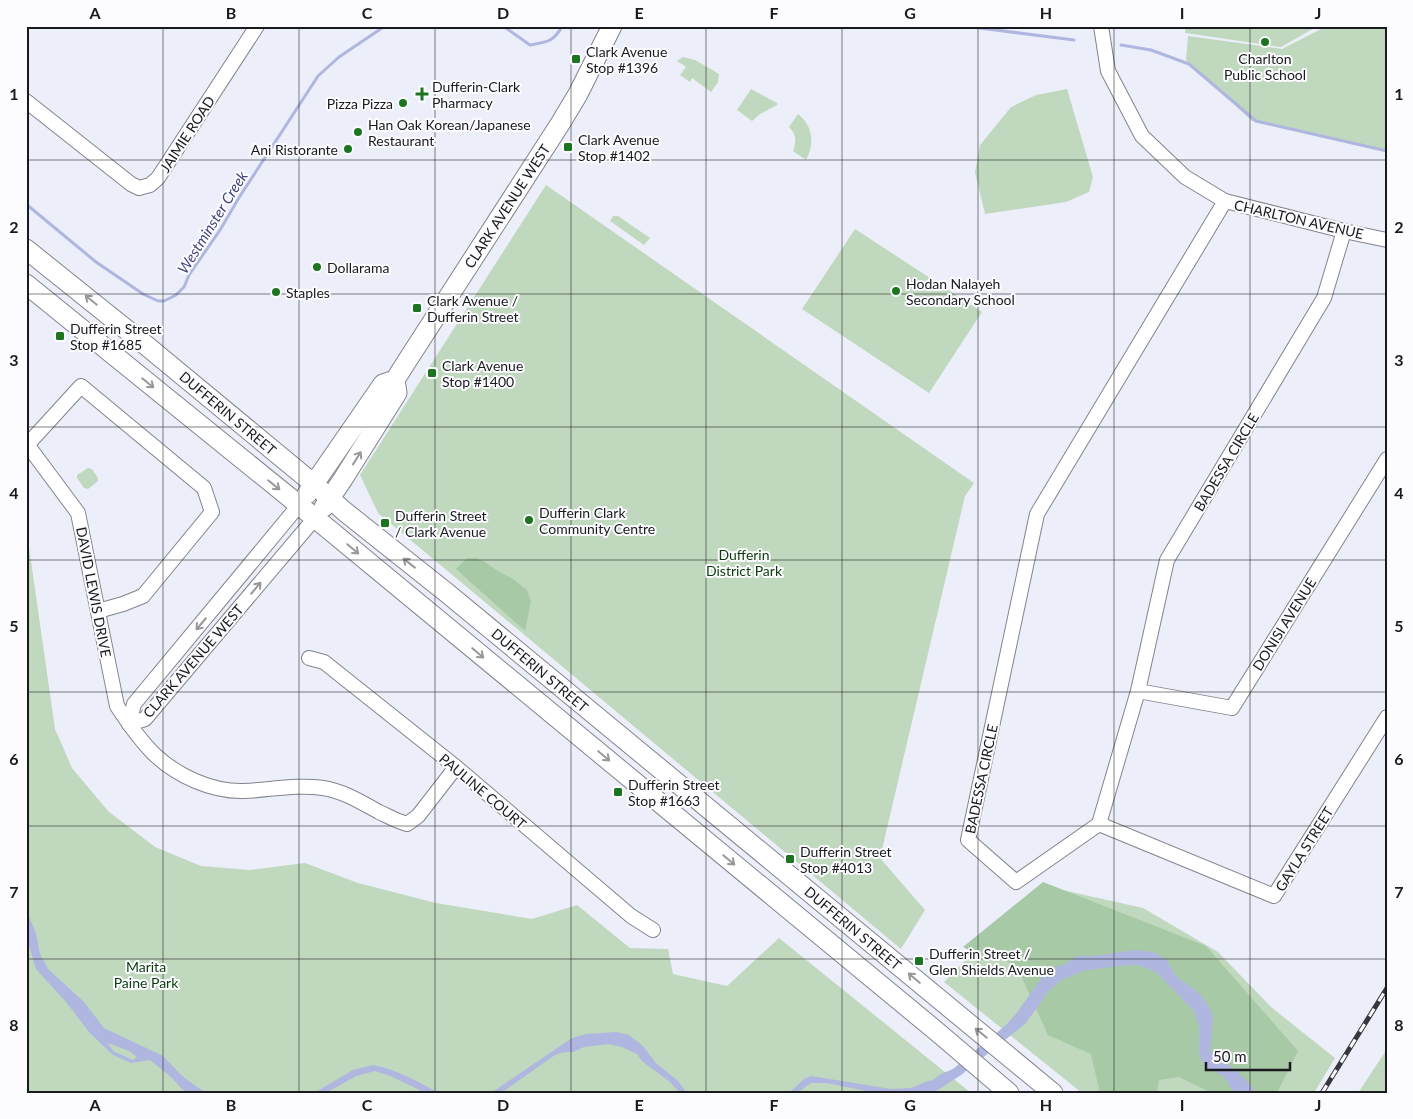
<svg xmlns="http://www.w3.org/2000/svg" width="1413" height="1119" viewBox="0 0 1413 1119" font-family="Lato,sans-serif">
<rect width="100%" height="100%" fill="#eceffa"/>
<g fill="#c0d8be">
<polygon points="1186,26 1318,26 1281,47 1186,33 1185,33"/>
<polygon points="1323,26 1387,26 1387,150 1252,121 1186,60 1188,36 1282,49 1321,29"/>
<polygon points="683,57 695,60 719,74 718,82 711,92 692,78 690,82 680,75 686,67 677,61"/>
<polygon points="751,89 777,103 777,105 760,114 752,121 737,110"/>
<polygon points="1067,89 1093,177 1089,192 1066,202 985,214 975,172 980,145 1011,107 1036,95"/>
<path d="M 798,114 C 813,126 815,144 806,160 L 793,151 C 797,141 796,134 789,127 Z"/>
<polygon points="546,185 974,483 965,496 880,858 925,910 901,949 378,513 360,475"/>
<polygon points="613,216 618,216 650,238 644,245 610,221"/>
<polygon points="855,229 982,312 929,393 802,309"/>
<polygon points="88,468 92,469 98,478 98,481 88,489 84,488 77,478 77,475"/>
<polygon points="26,526 55,729 72,768 108,811 155,847 201,866 249,870 305,863 358,883 436,903 532,919 577,905 630,948 668,949 673,974 727,986 779,938 971,1093 26,1093"/>
<polygon points="1040,885 1143,908 1218,952 1271,1007 1335,1058 1314,1093 1082,1093 944,982"/>
<polygon points="1387,1049 1387,1093 1358,1093"/>
</g>
<g fill="#a7c9a5">
<polygon points="467,558 476,558 485,562 498,571 513,579 527,590 531,601 525,631 456,569"/>
<polygon points="1043,882 1206,946 1298,1051 1277,1093 1212,1093 1179,1077 1159,1080 1157,1093 1100,1093 1091,1054 1048,1035 1017,967 998,956 978,955 963,947"/>
</g>
<g fill="#afb6e0" fill-rule="evenodd">
<path d="M 26,910 L 36,933 L 40,954 L 48,969 L 84,1002 L 104,1028 L 163,1056 L 181,1075 L 197,1087 L 207,1093 L 189,1093 L 183,1090 L 171,1077 L 150,1060 L 131,1063 L 113,1055 L 89,1032 L 66,1002 L 36,969 L 26,936 ZM 108,1043 L 129,1051 L 137,1057 L 133,1060 L 113,1051 Z"/>
<path d="M 1135,950 L 1153,952 L 1166,959 L 1176,976 L 1200,994 L 1211,1010 L 1213,1021 L 1210,1051 C 1227,1064 1245,1075 1256,1093 L 1235,1093 L 1222,1075 L 1206,1068 L 1199,1055 L 1199,1026 L 1194,1011 L 1156,972 L 1138,965 L 1118,966 L 1083,971 L 1060,981 L 1048,992 L 1026,1023 L 961,1075 L 938,1090 L 927,1093 L 877,1093 L 826,1083 L 811,1083 L 797,1093 L 789,1093 L 804,1079 L 811,1076 L 891,1089 L 911,1088 L 928,1081 L 933,1080 L 941,1074 L 953,1069 L 1006,1025 L 1016,1014 L 1042,977 L 1052,968 L 1063,965 L 1077,956 L 1094,956 Z"/>
<polygon points="616,1032 629,1035 643,1046 656,1063 678,1081 687,1093 680,1093 670,1082 642,1061 637,1054 622,1047 608,1044 584,1047 573,1052 565,1052 555,1055 501,1093 491,1093 572,1038 586,1034"/>
<path d="M 373,1065 C 396,1069 418,1082 439,1093 L 426,1093 L 390,1076 L 375,1071 L 356,1076 L 326,1093 L 290,1093 L 298,1092 L 314,1093 L 353,1070 Z"/>
</g>
<g fill="none" stroke-linecap="round" stroke-linejoin="round">
<g stroke="#afb6e0" stroke-width="3">
<path d="M 503,26 L 530,45 C 546,42 554,42 562,26"/>
<polyline points="964,26 1074,40"/>
<polyline points="1121,45 1151,50 1189,64 1256,121 1387,151"/>
<polyline points="26,204 96,262 143,294 158,301 164,301 176,295 184,287 189,275 220,230 240,196 318,76 339,57 385,26"/>
</g>
<defs>
<g id="street">
<polyline points="1101,26 1108,71 1142,136 1185,177 1225,201 1344,231 1387,240"/>
<polyline points="26,101 131,184 139,188 150,185 158,178 257,26"/>
<polyline points="1225,201 1037,514 968,840 1016,882 1099,824 1138,691 1167,560 1324,298 1344,231"/>
<path d="M 26,443 L 78,513 L 117,706 C 128,723 140,740 154,754 C 177,776 212,792 244,791 C 270,790 297,784 323,788 C 343,791 361,802 379,812 C 388,816 396,821 407,824 L 418,816 L 456,767"/>
<polyline points="28,444 81,386 204,488 212,512 143,596 123,604 98,611"/>
<polyline points="309,658 324,662 456,767 631,916 653,930"/>
<polyline points="1138,691 1232,708 1387,459"/>
<polyline points="129,724 145,719 315,518"/>
<polyline points="129,724 134,704 299,505"/>
<polyline points="1099,824 1274,896 1387,717"/>
</g>
<g id="secondary">
<polyline points="26,249 142,342 315,485 344,511 447,593 1053,1093"/>
<polyline points="26,284 315,518 935,1030 1009,1093"/>
<polyline points="307,494 383,384 395,380 407,361 560,124 578,94 612,26"/>
<polyline points="324,507 343,479 397,393 395,380"/>
</g>
</defs>
<use href="#street" stroke="#82848d" stroke-width="16"/>
<use href="#secondary" stroke="#82848d" stroke-width="21"/>
<use href="#street" stroke="#fff" stroke-width="14"/>
<use href="#secondary" stroke="#fff" stroke-width="19"/>
<defs>
<polyline id="rail" points="1322,1093 1387,988"/>
</defs>
<use href="#rail" stroke="#36383d" stroke-width="5"/>
<use href="#rail" stroke="#fcfcff" stroke-width="3" stroke-dasharray="9" stroke-linecap="butt"/>
</g>
<defs><path id="oneway-shaft" d="M-6 0H5M1.5-3L5.5 0L1.5 3" fill="none" stroke-width="1.6" stroke-linecap="round" stroke-linejoin="round" transform="scale(1.25)"/></defs>
<g stroke="#98989a">
<use href="#oneway-shaft" transform="translate(91 300) rotate(-141)"/>
<use href="#oneway-shaft" transform="translate(148 383) rotate(39)"/>
<use href="#oneway-shaft" transform="translate(357 458) rotate(-58)"/>
<use href="#oneway-shaft" transform="translate(274 485) rotate(39)"/>
<use href="#oneway-shaft" transform="translate(353 549) rotate(40)"/>
<use href="#oneway-shaft" transform="translate(409 563) rotate(-142)"/>
<use href="#oneway-shaft" transform="translate(256 588) rotate(-50)"/>
<use href="#oneway-shaft" transform="translate(201 624) rotate(130)"/>
<use href="#oneway-shaft" transform="translate(478 653) rotate(40)"/>
<use href="#oneway-shaft" transform="translate(604 756) rotate(40)"/>
<use href="#oneway-shaft" transform="translate(729 860) rotate(40)"/>
<use href="#oneway-shaft" transform="translate(914 978) rotate(-140)"/>
<use href="#oneway-shaft" transform="translate(981 1033) rotate(-141)"/>
</g>
<path fill="none" stroke="#191a1e" stroke-width="1" stroke-opacity="0.55" d="M 163,26 L 163,1093M 299,26 L 299,1093M 435,26 L 435,1093M 571,26 L 571,1093M 706,26 L 706,1093M 842,26 L 842,1093M 978,26 L 978,1093M 1114,26 L 1114,1093M 1250,26 L 1250,1093M 26,160 L 1387,160M 26,294 L 1387,294M 26,427 L 1387,427M 26,560 L 1387,560M 26,692 L 1387,692M 26,826 L 1387,826M 26,959 L 1387,959"/>
<g fill="#1d7420" stroke="#fcfcff" stroke-width="2">
<circle cx="1265" cy="42" r="5"/>
<rect x="571" y="54" width="10" height="10" rx="2.5"/>
<path d="M419.5 86.5h5v5h5v5h-5v5h-5v-5h-5v-5h5z"/>
<circle cx="403" cy="103" r="5"/>
<circle cx="358" cy="132" r="5"/>
<rect x="563" y="142" width="10" height="10" rx="2.5"/>
<circle cx="348" cy="149" r="5"/>
<circle cx="317" cy="267" r="5"/>
<circle cx="896" cy="291" r="5"/>
<circle cx="276" cy="292" r="5"/>
<rect x="412" y="303" width="10" height="10" rx="2.5"/>
<rect x="55" y="331" width="10" height="10" rx="2.5"/>
<rect x="427" y="368" width="10" height="10" rx="2.5"/>
<circle cx="529" cy="520" r="5"/>
<rect x="380" y="518" width="10" height="10" rx="2.5"/>
<rect x="613" y="787" width="10" height="10" rx="2.5"/>
<rect x="785" y="854" width="10" height="10" rx="2.5"/>
<rect x="914" y="956" width="10" height="10" rx="2.5"/>
</g>
<g text-anchor="middle" dominant-baseline="central" stroke-width="4" stroke-linejoin="round" paint-order="stroke">
<g font-size="14" fill="#191a1e" stroke="#fcfcff" text-anchor="start">
<text x="586" y="51">Clark Avenue<tspan x="586" dy="16">Stop #1396</tspan></text>
<text x="1265" y="58" text-anchor="middle">Charlton<tspan x="1265" dy="16">Public School</tspan></text>
<text x="432" y="86">Dufferin-Clark<tspan x="432" dy="16">Pharmacy</tspan></text>
<text x="393" y="103" text-anchor="end">Pizza Pizza</text>
<text x="368" y="124">Han Oak Korean/Japanese<tspan x="368" dy="16">Restaurant</tspan></text>
<text x="578" y="139">Clark Avenue<tspan x="578" dy="16">Stop #1402</tspan></text>
<text x="338" y="149" text-anchor="end">Ani Ristorante</text>
<text x="327" y="267">Dollarama</text>
<text x="906" y="283">Hodan Nalayeh<tspan x="906" dy="16">Secondary School</tspan></text>
<text x="286" y="292">Staples</text>
<text x="427" y="300">Clark Avenue /<tspan x="427" dy="16">Dufferin Street</tspan></text>
<text x="70" y="328">Dufferin Street<tspan x="70" dy="16">Stop #1685</tspan></text>
<text x="442" y="365">Clark Avenue<tspan x="442" dy="16">Stop #1400</tspan></text>
<text x="539" y="512">Dufferin Clark<tspan x="539" dy="16">Community Centre</tspan></text>
<text x="395" y="515">Dufferin Street<tspan x="395" dy="16">/ Clark Avenue</tspan></text>
<text x="628" y="784">Dufferin Street<tspan x="628" dy="16">Stop #1663</tspan></text>
<text x="800" y="851">Dufferin Street<tspan x="800" dy="16">Stop #4013</tspan></text>
<text x="929" y="953">Dufferin Street /<tspan x="929" dy="16">Glen Shields Avenue</tspan></text>
</g>
<g font-size="14" fill="#191a1e" stroke="#fcfcff">
<text transform="translate(187 134) rotate(-57)">JAIMIE ROAD</text>
<text transform="translate(507 206) rotate(-57)">CLARK AVENUE WEST</text>
<text transform="translate(1299 219) rotate(13)">CHARLTON AVENUE</text>
<text transform="translate(228 413) rotate(40)">DUFFERIN STREET</text>
<text transform="translate(1226 462) rotate(-59)">BADESSA CIRCLE</text>
<text transform="translate(94 592) rotate(79)">DAVID LEWIS DRIVE</text>
<text transform="translate(1284 624) rotate(-58)">DONISI AVENUE</text>
<text transform="translate(193 661) rotate(-49)">CLARK AVENUE WEST</text>
<text transform="translate(540 670) rotate(40)">DUFFERIN STREET</text>
<text transform="translate(981 779) rotate(-78)">BADESSA CIRCLE</text>
<text transform="translate(483 791) rotate(40)">PAULINE COURT</text>
<text transform="translate(1304 849) rotate(-58)">GAYLA STREET</text>
<text transform="translate(853 928) rotate(40)">DUFFERIN STREET</text>
</g>
<g font-size="14" fill="#0a3b0c" stroke="#fcfcff">
<text x="744" y="554">Dufferin<tspan x="744" dy="16">District Park</tspan></text>
<text x="146" y="966">Marita<tspan x="146" dy="16">Paine Park</tspan></text>
</g>
<g font-size="15" font-style="italic" fill="#41467d" stroke="#fcfcff">
<text transform="translate(212 222) rotate(-58)">Westminster Creek</text>
</g>
</g>
<rect width="1413" height="1119" fill="none" stroke="#fcfcff" stroke-width="55"/>
<path d="M1206 1062v8h84v-8" fill="none" stroke="#191a1e" stroke-width="2.5"/>
<text x="1213" y="1062" font-size="15" fill="#191a1e" stroke="#fcfcff" stroke-width="4" paint-order="stroke">50 m</text>
<rect x="28" y="28" width="1358" height="1064" fill="none" stroke="#191a1e" stroke-width="2"/>
<g font-size="16" text-anchor="middle" font-weight="bold" fill="#191a1e">
<text x="95" y="19">A</text>
<text x="231" y="19">B</text>
<text x="367" y="19">C</text>
<text x="503" y="19">D</text>
<text x="639" y="19">E</text>
<text x="774" y="19">F</text>
<text x="910" y="19">G</text>
<text x="1046" y="19">H</text>
<text x="1182" y="19">I</text>
<text x="1318" y="19">J</text>
<text x="14" y="100">1</text>
<text x="1399" y="100">1</text>
<text x="14" y="233">2</text>
<text x="1399" y="233">2</text>
<text x="14" y="366">3</text>
<text x="1399" y="366">3</text>
<text x="14" y="499">4</text>
<text x="1399" y="499">4</text>
<text x="14" y="632">5</text>
<text x="1399" y="632">5</text>
<text x="14" y="765">6</text>
<text x="1399" y="765">6</text>
<text x="14" y="898">7</text>
<text x="1399" y="898">7</text>
<text x="14" y="1031">8</text>
<text x="1399" y="1031">8</text>
<text x="95" y="1111">A</text>
<text x="231" y="1111">B</text>
<text x="367" y="1111">C</text>
<text x="503" y="1111">D</text>
<text x="639" y="1111">E</text>
<text x="774" y="1111">F</text>
<text x="910" y="1111">G</text>
<text x="1046" y="1111">H</text>
<text x="1182" y="1111">I</text>
<text x="1318" y="1111">J</text>
</g>
</svg>
